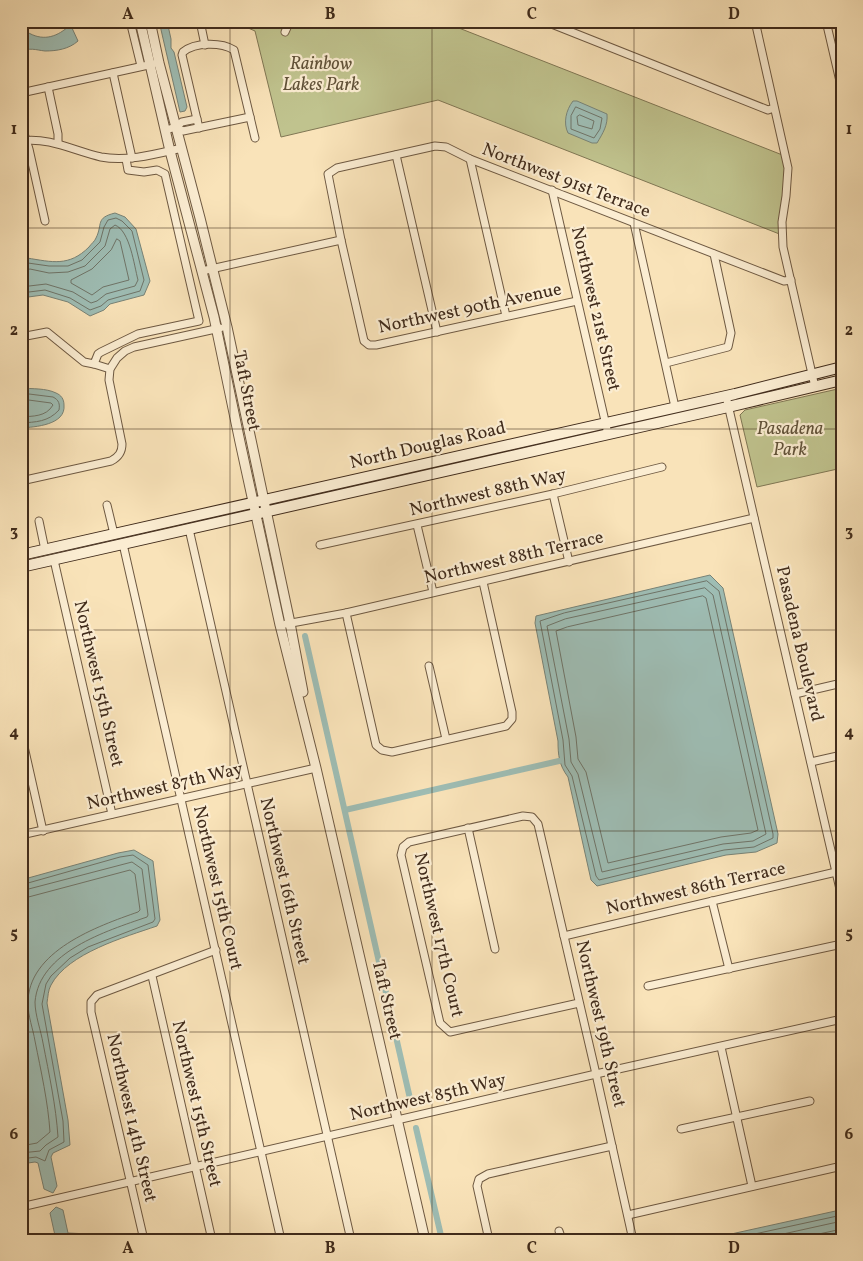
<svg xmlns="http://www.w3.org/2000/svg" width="863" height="1261" viewBox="0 0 863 1261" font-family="Vollkorn,serif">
<rect width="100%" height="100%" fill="#f9e3b9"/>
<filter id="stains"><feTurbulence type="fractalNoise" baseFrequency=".004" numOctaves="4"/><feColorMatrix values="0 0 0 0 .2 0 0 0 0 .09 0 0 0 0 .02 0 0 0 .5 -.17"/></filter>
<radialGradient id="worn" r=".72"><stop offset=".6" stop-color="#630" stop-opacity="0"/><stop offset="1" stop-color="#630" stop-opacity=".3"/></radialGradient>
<g fill="#c0c38e" stroke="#807754">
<polygon points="232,21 441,21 785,156 782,235 438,100 281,137 255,31"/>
<polygon points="842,388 842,468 757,487 740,415 745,410"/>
</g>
<g fill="#9ebdb4" stroke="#788377">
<path d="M 21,21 L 24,21 L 27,32 C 42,41 55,38 68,27 L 72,28 L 78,41 C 69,49 57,51 45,51 C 36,50 29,47 21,52 Z"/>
<polygon points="159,21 167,21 171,39 171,48 174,52 187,107 185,111 180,112"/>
<path d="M 573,101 L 577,101 L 607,114 C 608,125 603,133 597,143 L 592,143 L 568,133 C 563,123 566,110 573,101 Z"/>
<path d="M 115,213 L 125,217 L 136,229 L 150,281 L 144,295 L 110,304 L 104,310 L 90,316 L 68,302 L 43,295 L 21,298 L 21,261 L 27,258 C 52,262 69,267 89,247 C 91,244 95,241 96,238 C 103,224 95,218 115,213 Z"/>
<path d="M 21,388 C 32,389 46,388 56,393 C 61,395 64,399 64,405 C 66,425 35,427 21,428 Z"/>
<path d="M 710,575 L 723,588 L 778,834 L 777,843 L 756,852 L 726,855 L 597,886 L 591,880 L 568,777 C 559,765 558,755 558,741 L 535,623 L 536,616 Z"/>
<path d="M 134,850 L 153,861 L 160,920 L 157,926 C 125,937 68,953 51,985 C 48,990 48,997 47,1003 L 68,1120 L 70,1145 L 53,1153 L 51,1157 L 57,1186 L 53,1193 L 44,1189 L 38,1163 L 35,1162 L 21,1164 L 21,880 L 118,853 Z"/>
<polygon points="56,1207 63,1210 68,1233 89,1234 94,1240 56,1240 50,1213"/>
<polygon points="840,1210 842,1210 842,1240 704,1240"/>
</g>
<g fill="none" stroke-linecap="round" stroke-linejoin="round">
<g stroke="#6f7468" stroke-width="1">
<polygon points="576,107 602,118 600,129 594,138 571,129 571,116"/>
<polygon points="580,115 594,121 592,129 578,125 577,117"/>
<polygon points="117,239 120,241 129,280 103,287 92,295 71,283 71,280 92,269 111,250"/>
<polyline points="21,265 28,263 49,266 68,266 82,260 100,242 104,227 108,220 116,218 122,221 132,231 144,280 140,291 108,300 101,306 90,310 70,298 45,290 21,293"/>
<path d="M 21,271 L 30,269 L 49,273 L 68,272 L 85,266 L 105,246 L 110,229 L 115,225 C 130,231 134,265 138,280 L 135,286 L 106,294 L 97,301 L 91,303 L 73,292 L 46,284 L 21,287"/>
<path d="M 21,393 L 53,397 C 59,400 60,404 59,410 C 48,422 36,422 21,423"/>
<path d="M 21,399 L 51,403 L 53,405 C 46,417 33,416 21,417"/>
<polygon points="707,581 719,591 773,834 773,838 754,847 724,850 599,880 596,876 572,776 565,765 563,740 540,621 564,613"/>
<polygon points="705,588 713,595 766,834 753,841 723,844 602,872 578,774 571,762 569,739 547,626 565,619"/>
<polygon points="703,596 706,598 758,830 751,833 721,837 608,863 586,772 578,759 576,737 556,631 567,627"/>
<polyline points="21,885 120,857 133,855 148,865 155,919 153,922 88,947 70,958 51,976 46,984 42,1004 63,1121 64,1142 49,1150 45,1161 36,1157 21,1159"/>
<path d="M 21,891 L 132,862 L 142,869 L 148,915 L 147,917 C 106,931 39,952 35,1002 C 35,1015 41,1031 43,1043 C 49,1074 56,1106 58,1137 L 46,1145 L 40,1151 L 21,1153"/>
<path d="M 21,899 L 130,870 L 135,874 L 140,910 L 138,912 C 98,926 27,951 28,1004 C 28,1016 33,1029 35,1041 C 41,1071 48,1102 50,1132 L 37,1143 L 21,1146"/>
<polyline points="727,1240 842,1215"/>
<polyline points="756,1240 842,1221"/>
<polyline points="791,1240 842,1229"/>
</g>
<g stroke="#9ebdb4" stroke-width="6">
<polyline points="305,636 411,1103"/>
<polyline points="345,810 559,761"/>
<polyline points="416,1128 442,1240"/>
</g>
<defs>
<g id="minor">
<polyline points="130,21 141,66"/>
<polyline points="200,21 205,45"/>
<polyline points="544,21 768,110 774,108"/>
<polyline points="755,21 788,168 786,196 782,222 783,247 815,387"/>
<polyline points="826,21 842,90"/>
<polyline points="285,32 290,21"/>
<polyline points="113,73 132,158"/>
<polyline points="48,87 58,134 58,143"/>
<polyline points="21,93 153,64"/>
<polyline points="21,124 29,149 45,221"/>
<polyline points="176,127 182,122 197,119"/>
<path d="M 199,128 L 182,55 L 183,52 C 195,42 221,42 234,50 L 255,138"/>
<polyline points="166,130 176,127 183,131 250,117"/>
<path d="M 21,141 C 50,137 74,151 101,157 C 127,162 156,154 182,148"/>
<polyline points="396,155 437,332"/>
<polyline points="470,159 506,316"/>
<polyline points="552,190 608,434"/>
<polyline points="634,223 675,407"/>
<polyline points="202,271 341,240"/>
<polyline points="577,301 376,345 369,345 364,341 341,240 328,174 337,168 435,146 446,147 470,159 784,281 791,280"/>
<polyline points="21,337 47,332 84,362 94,364 98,354 101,352 138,334 199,321 165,174 157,170 144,172 128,170 126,159"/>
<polyline points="666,363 728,347 731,333 714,254"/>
<polyline points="94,364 110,369"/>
<polyline points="726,396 842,898"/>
<path d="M 21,481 L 111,461 C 119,457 122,452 122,444 L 109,380 L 110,369 L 117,358 L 125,351 L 134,347 L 220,328"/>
<polyline points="553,494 569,562"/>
<polyline points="107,505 114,534"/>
<polyline points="39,521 45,550"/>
<polyline points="417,525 433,592"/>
<polyline points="189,529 351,1240"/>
<polyline points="123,544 281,1240"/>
<polyline points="320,545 553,494 662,467"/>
<polyline points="54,560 112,814"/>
<polyline points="346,613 376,745 382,750 392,752 506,726 512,719 512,712 483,582"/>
<polyline points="286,624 346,613 754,518"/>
<polyline points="429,666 446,739"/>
<polyline points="795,694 842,683"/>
<polyline points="21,733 43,831"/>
<polyline points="811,762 842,755"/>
<polyline points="468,828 495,949"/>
<polyline points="21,835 316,768"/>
<polyline points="712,901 729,969"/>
<polyline points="564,936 836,872"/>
<polyline points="152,976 212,1240"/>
<polyline points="648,986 842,944"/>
<polyline points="579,1003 450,1032 440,1023 401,855 403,847 409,842 523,816 532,817 538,824 596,1074 633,1240"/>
<polyline points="721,1047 752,1186"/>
<polyline points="681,1129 810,1101"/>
<polyline points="21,1207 596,1074 842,1019"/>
<polyline points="628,1215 842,1166"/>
<polyline points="559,1231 562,1240"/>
<polyline points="144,1240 91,1012 91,1002 97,995 216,950"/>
<polyline points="489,1240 477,1186 479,1179 488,1174 612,1146"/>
</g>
<g id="tertiary">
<polyline points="140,21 170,151 214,317 240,442 280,625 316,768 425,1240"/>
<polyline points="150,21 159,63 200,218 227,327 290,623 303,692"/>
</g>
<g id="secondary">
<polyline points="21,555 735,394 842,367"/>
<polyline points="21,567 728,407 842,380"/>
</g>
</defs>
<use href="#minor" stroke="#6e5942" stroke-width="9"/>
<use href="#tertiary" stroke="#6e5942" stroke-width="11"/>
<use href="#secondary" stroke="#402b1b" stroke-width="12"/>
<use href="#minor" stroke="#fbedd2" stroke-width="7"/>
<use href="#tertiary" stroke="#fbedd2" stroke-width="9"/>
<use href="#secondary" stroke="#fbedd2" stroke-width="10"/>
</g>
<path fill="none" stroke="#402b1b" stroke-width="1" stroke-opacity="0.55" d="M 230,21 L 230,1240M 432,21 L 432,1240M 634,21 L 634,1240M 21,228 L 842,228M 21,429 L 842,429M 21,630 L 842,630M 21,831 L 842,831M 21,1032 L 842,1032"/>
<g text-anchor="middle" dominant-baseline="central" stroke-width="4.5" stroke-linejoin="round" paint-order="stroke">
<g font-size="18" font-style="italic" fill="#605138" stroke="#fbedd2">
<text x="321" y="64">Rainbow<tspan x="321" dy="21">Lakes Park</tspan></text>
<text x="790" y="429">Pasadena<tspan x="790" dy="21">Park</tspan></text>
</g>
<g font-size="18" fill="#402b1b" stroke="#fbedd2">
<text transform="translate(566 181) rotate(21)">Northwest 91st Terrace</text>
<text transform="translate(470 309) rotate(-12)">Northwest 90th Avenue</text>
<text transform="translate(595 309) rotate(77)">Northwest 21st Street</text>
<text transform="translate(246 391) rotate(79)">Taft Street</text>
<text transform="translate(428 446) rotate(-13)">North Douglas Road</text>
<text transform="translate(488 493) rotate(-13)">Northwest 88th Way</text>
<text transform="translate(514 558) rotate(-13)">Northwest 88th Terrace</text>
<text transform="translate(799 644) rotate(77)">Pasadena Boulevard</text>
<text transform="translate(98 684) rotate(77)">Northwest 15th Street</text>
<text transform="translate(165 787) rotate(-13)">Northwest 87th Way</text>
<text transform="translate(284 881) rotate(77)">Northwest 16th Street</text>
<text transform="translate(217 888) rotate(77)">Northwest 15th Court</text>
<text transform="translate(696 889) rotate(-13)">Northwest 86th Terrace</text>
<text transform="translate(438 935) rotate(77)">Northwest 17th Court</text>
<text transform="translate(386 1000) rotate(77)">Taft Street</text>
<text transform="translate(600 1024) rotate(77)">Northwest 19th Street</text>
<text transform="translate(428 1098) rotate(-13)">Northwest 85th Way</text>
<text transform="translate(196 1104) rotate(77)">Northwest 15th Street</text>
<text transform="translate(131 1118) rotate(77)">Northwest 14th Street</text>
</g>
</g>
<rect width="863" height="1261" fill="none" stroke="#f9e3b9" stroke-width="55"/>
<rect x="28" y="28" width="808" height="1206" fill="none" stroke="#402b1b" stroke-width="2"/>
<g font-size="16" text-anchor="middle" font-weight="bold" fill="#402b1b">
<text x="128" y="19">A</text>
<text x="330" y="19">B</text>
<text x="532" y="19">C</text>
<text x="734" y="19">D</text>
<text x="14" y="134">1</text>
<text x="849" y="134">1</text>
<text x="14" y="335">2</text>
<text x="849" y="335">2</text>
<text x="14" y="536">3</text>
<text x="849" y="536">3</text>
<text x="14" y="737">4</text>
<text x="849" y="737">4</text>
<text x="14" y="938">5</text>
<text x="849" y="938">5</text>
<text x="14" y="1139">6</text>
<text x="849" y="1139">6</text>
<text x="128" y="1253">A</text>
<text x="330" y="1253">B</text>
<text x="532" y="1253">C</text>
<text x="734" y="1253">D</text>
</g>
<rect width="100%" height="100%" filter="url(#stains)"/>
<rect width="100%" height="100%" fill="url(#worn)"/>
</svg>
